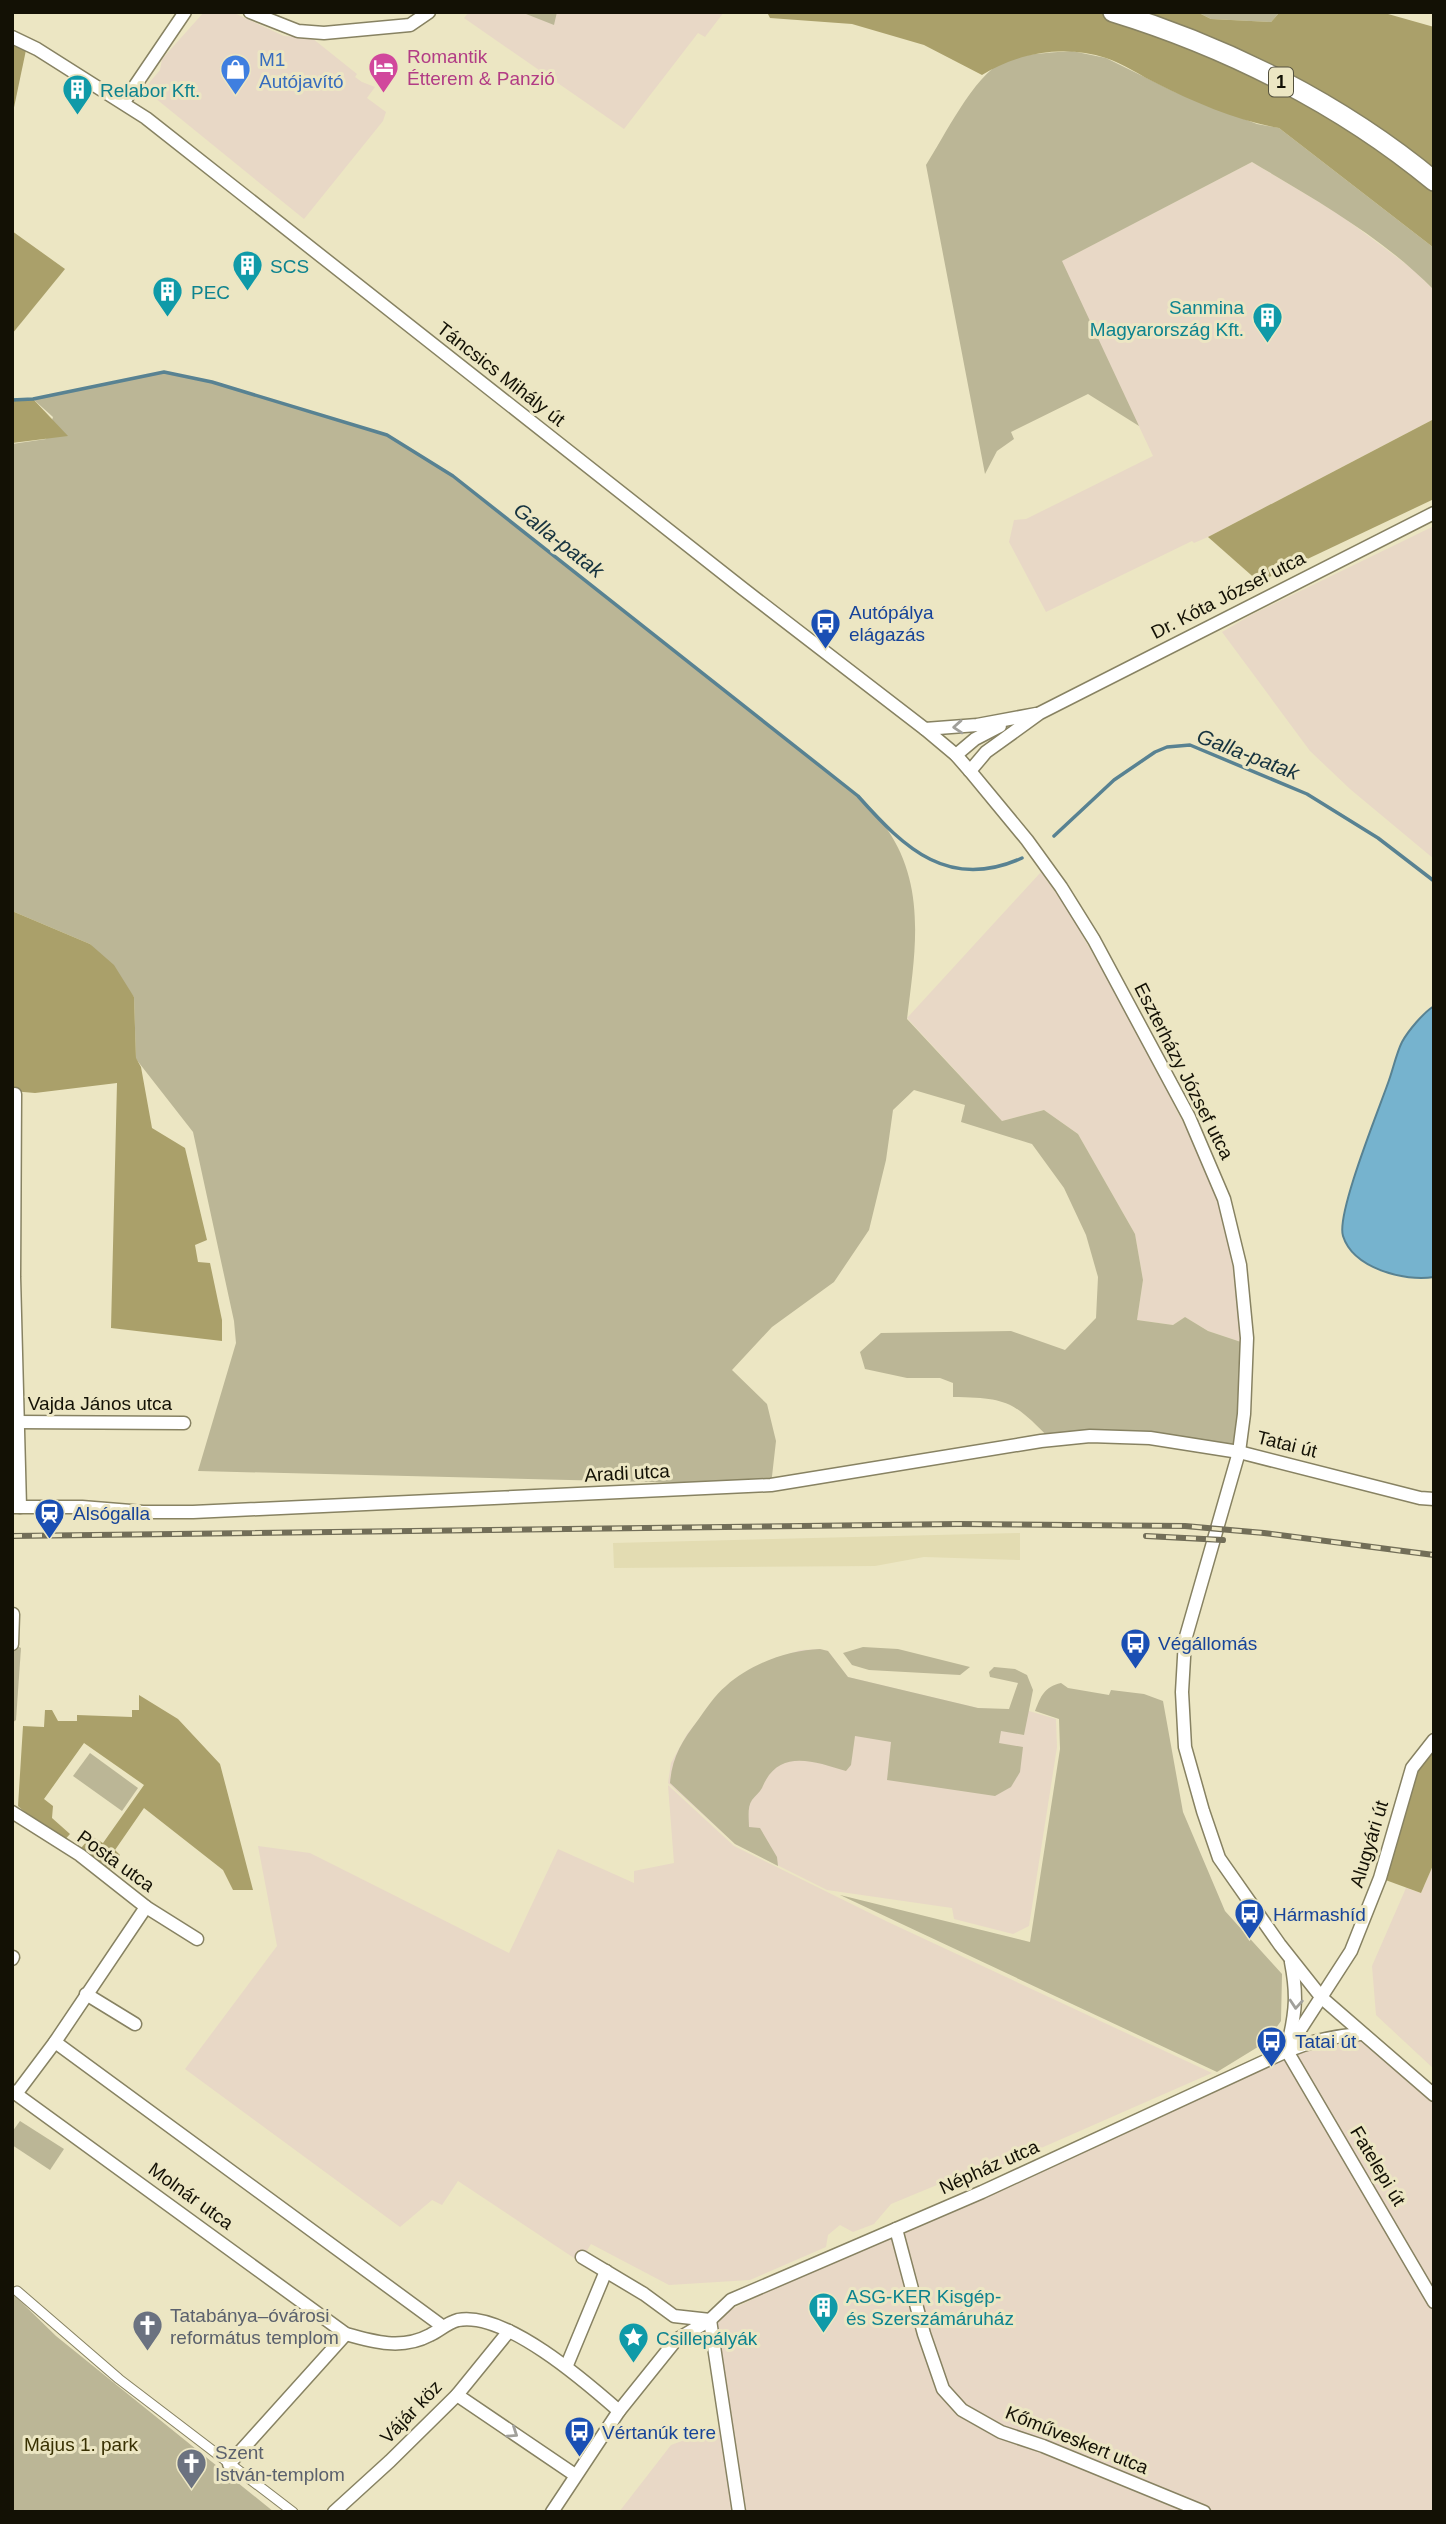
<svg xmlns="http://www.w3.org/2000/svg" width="1446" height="2524" viewBox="0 0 1446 2524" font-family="Arial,sans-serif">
<rect width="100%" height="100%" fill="#ece6c3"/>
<polygon fill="#e3dcb2" points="1020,1533 1020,1560 924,1557 875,1566 614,1568 613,1543"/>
<g fill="#e8d8c6">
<polygon points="204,12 232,12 284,36 312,38 357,74 355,77 362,82 375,87 367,98 386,112 383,121 304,219 144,89 160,70 162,59"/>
<polygon points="469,12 724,12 705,37 698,33 624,129 464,18"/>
<polygon points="1252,162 1339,214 1414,270 1434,290 1434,419 1208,537 1194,543 1192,541 1046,612 1009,542 1014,520 1026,519 1153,456 1061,261"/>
<polygon points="1434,526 1434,859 1350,789 1310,751 1222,632 1251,615"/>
<polygon points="1041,872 1067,909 1124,1008 1208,1171 1220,1205 1235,1273 1240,1314 1241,1342 1208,1331 1185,1317 1173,1325 1137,1320 1143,1280 1135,1234 1078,1134 1044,1110 1002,1121 907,1018"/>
<polygon points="820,1649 828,1651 848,1677 978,1708 1029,1711 1056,1719 1057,1747 1029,1926 1013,1934 954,1919 952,1908 827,1890 735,1844 668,1783 671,1763 687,1734 726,1686 755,1667 775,1658 801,1650"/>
<polygon points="668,1785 734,1846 888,1922 1212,2073 993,2169 978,2168 891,2204 874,2224 853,2232 840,2225 828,2235 826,2247 750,2280 669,2285 591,2244 580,2262 458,2181 442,2205 432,2200 400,2227 185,2069 277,1946 258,1846 310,1853 509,1953 558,1849 634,1883 634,1871 674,1863"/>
<polygon points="1434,1863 1434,2069 1376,2015 1372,1966 1406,1888 1421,1893"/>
<polygon points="1360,2034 1434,2095 1434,2302 1314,2098 1434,2308 1434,2512 619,2512 671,2445 728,2424 710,2320 896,2229 1287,2051"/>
</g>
<g fill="#bbb696">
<polygon points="521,12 557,12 554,25"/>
<polygon points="1197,12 1278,12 1279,13 1271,22 1211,19"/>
<path d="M 1072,51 L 1106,58 L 1175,92 L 1257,124 L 1279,128 L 1434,248 L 1434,290 C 1382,237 1316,200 1252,162 L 1062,261 L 1139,426 L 1088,394 L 1011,432 L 1014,439 L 997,451 L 985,474 L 926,165 C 944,137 974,75 1003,62 C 1024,53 1049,53 1072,51 Z"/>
<path d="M 164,372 L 212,382 L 387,435 L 453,476 L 858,796 C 867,807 879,817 887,829 C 927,887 915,953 907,1019 L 1002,1121 L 1044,1110 L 1078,1134 L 1135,1234 L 1143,1280 L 1137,1320 L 1173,1325 L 1185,1317 L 1208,1331 L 1241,1342 L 1239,1452 L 1150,1438 L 1051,1440 C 1013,1401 1008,1398 953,1397 L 953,1383 L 940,1378 L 907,1378 L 865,1369 L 860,1352 L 881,1333 L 1011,1331 L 1065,1350 L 1096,1318 L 1098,1277 L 1086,1235 L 1064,1188 L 1032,1144 L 961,1122 L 965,1105 L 914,1090 L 893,1110 L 886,1160 L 869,1230 L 834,1282 L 772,1327 L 732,1370 L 767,1404 L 776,1441 L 771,1485 L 198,1471 L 236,1343 L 234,1321 L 193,1132 L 136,1059 L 134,997 L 90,944 L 12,911 L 12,444 L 46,439 L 53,417 L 33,399 Z"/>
<polygon points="12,1643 21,1648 16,1720 12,1723"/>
<polygon points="863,1647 898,1649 970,1667 960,1675 869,1670 852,1665 843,1653"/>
<path d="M 820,1649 L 828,1651 L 848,1677 L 978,1708 L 1009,1709 L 1018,1683 L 990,1677 L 989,1672 L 994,1667 L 1015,1669 L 1027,1675 L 1033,1690 L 1024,1735 L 1001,1731 L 999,1743 L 1023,1747 L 1020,1772 L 1011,1787 L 995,1796 L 887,1780 L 891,1742 L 855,1736 L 851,1765 L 846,1771 C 813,1761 778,1748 762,1788 C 760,1792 755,1796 752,1800 C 747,1807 749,1819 749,1827 L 760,1828 L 777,1857 L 778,1866 L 735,1844 L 670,1783 C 672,1757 682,1741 698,1720 C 706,1709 715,1695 726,1686 C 750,1664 788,1650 820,1649 Z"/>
<path d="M 1061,1683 L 1068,1688 L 1109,1695 L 1111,1690 L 1144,1694 L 1163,1701 L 1183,1812 L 1225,1911 L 1282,1974 L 1281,2021 L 1266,2042 L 1217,2072 L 840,1895 L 1030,1942 L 1060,1749 L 1059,1719 L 1035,1711 C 1041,1696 1044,1687 1061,1683 Z"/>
<polygon points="90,1753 138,1788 122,1811 73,1776"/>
<polygon points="20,2121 64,2149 50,2170 12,2145 12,2132"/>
<polygon points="12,2293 56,2336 274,2512 12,2512"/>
</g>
<g fill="#aaa06a">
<path d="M 767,12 L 1197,12 L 1211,19 L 1271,22 L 1279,13 L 1291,12 L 1381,12 L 1434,27 L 1434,248 L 1279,128 C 1238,121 1196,103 1158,84 C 1141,76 1124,64 1106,58 C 1064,44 1018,53 982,75 L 924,45 L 852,24 L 770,18 Z"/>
<polygon points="12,44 26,50 12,117"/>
<polygon points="12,231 65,269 12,334"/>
<polygon points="33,399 68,436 12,443 12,400"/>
<polygon points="1434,419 1434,499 1259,582 1208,537"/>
<polygon points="12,911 90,944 114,965 134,997 136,1058 141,1067 152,1128 185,1148 207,1240 195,1245 198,1262 210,1263 222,1320 222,1341 111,1328 117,1083 35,1093 12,1091"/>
<polygon points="139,1695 178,1719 220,1764 253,1890 233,1890 223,1870 144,1808 115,1850 120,1855 105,1875 77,1853 91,1836 103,1843 144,1785 84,1743 44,1799 53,1806 52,1818 70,1834 61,1844 18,1806 23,1726 44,1727 45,1710 52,1710 58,1721 77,1721 77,1715 132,1717 132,1710 139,1710"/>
<polygon points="1434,1740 1434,1863 1421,1893 1380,1878 1412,1768"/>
</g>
<path fill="#76b3ce" stroke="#588292" stroke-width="2" d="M 1434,1006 L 1434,1277 C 1404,1282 1353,1268 1343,1236 C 1336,1214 1379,1109 1388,1083 C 1393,1070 1396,1054 1402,1042 C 1408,1031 1423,1013 1434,1006 Z"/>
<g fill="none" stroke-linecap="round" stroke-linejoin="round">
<g stroke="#588292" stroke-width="3.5">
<path d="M 12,400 L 33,399 L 164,372 L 212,382 L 387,435 L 453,476 L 858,796 C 905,849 949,891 1022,858"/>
<polyline points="1054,836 1114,780 1155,752 1167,747 1190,745 1307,794 1378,838 1434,881"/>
</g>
<defs>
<polyline id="pedestrian" points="17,2291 119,2379 293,2512"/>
<g id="minor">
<polyline points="250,12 298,31 324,33 410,25 429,12"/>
<polyline points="12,37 37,49 146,118 742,588 925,729 956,755 970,771 1027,840 1061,887 1094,940 1189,1117 1224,1199 1240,1265 1247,1338 1244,1414 1239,1452 1185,1640 1182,1692 1185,1747 1203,1811 1219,1858 1280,1945 1322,1998 1434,2095"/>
<polyline points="124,102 185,12"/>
<polyline points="925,729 977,725 1036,714"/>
<polyline points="956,755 975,739 1000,726"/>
<polyline points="970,771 986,752 1040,713 1434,513"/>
<polyline points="15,1094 14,1277 20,1507"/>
<polyline points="16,1422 184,1423"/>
<polyline points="12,1507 82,1507 143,1512 193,1512 771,1485 1041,1441 1090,1436 1150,1438 1239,1452 1420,1498 1434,1499"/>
<polyline points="12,1644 13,1614"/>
<polyline points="12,1812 80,1855 146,1907 197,1939"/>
<polyline points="12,1959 13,1957"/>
<polyline points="86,1994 135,2024"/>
<path d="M 1289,2040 C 1296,2010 1297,1993 1291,1962"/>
<polyline points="55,2042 442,2326"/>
<polyline points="1287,2050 1351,1951 1380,1878 1412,1768 1434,1740"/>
<polyline points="1287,2051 1434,2302"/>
<path d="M 12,2091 L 346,2334 C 374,2342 402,2350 430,2335 C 440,2330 447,2323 458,2320 C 505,2311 586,2382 619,2411"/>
<polyline points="16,2094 55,2042 146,1907"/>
<polyline points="896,2229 924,2334 943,2389 962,2410 1001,2432 1043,2446 1204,2512"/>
<polyline points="582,2257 644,2294 674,2316 710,2320"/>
<polyline points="710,2320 739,2512"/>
<polyline points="567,2365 606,2271"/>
<polyline points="457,2395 575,2475"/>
<polyline points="229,2464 346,2334"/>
<polyline points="334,2512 390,2461 457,2395 509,2331"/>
<path d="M 552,2512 L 619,2411 L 676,2340 L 710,2320 L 731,2300 L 982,2192 L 1287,2051 C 1311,2041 1334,2036 1360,2034"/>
</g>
<path id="primary" d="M 1113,12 C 1227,47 1341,104 1434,181"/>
</defs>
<use href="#pedestrian" stroke="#878262" stroke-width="11"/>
<use href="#minor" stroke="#878262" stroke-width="15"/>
<use href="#primary" stroke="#878262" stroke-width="22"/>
<use href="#pedestrian" stroke="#fff" stroke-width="9"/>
<use href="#minor" stroke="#fff" stroke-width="12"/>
<use href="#primary" stroke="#fff" stroke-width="19"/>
<defs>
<g id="rail">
<polyline points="12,1536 958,1524 1185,1526 1264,1533 1434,1555"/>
<polyline points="1146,1536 1223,1540"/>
</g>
</defs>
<use href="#rail" stroke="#726e58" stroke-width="6"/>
<use href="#rail" stroke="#ece6c3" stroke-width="3.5" stroke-dasharray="10" stroke-linecap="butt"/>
</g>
<defs><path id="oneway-chevron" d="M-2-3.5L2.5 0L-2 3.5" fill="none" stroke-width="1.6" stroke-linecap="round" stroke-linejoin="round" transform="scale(1.75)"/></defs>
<g stroke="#a1a09b">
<use href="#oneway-chevron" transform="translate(958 727) rotate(176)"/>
<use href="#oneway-chevron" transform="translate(1296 2004) rotate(94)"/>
<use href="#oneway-chevron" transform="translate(513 2433) rotate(34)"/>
</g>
<defs>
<symbol id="hotel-pin" viewBox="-11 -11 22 30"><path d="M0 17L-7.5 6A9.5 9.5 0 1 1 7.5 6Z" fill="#d1479c" stroke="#ece6c3"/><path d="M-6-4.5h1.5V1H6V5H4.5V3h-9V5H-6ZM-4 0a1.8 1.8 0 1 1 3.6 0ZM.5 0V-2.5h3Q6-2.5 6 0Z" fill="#fff"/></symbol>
<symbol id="shop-pin" viewBox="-11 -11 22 30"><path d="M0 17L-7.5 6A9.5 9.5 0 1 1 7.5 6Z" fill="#3f7fe0" stroke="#ece6c3"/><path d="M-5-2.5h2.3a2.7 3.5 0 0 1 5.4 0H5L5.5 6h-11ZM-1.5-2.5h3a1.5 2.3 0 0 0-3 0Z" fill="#fff"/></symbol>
<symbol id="building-pin" viewBox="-11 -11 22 30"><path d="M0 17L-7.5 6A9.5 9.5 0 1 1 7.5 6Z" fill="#0f9aa8" stroke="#ece6c3"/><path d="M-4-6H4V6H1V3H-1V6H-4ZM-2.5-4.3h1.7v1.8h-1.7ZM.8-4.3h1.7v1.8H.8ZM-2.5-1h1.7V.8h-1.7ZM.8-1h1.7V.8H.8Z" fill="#fff"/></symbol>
<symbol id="bus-pin" viewBox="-11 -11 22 30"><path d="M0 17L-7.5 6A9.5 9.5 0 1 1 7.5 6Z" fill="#1a4fb4" stroke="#ece6c3"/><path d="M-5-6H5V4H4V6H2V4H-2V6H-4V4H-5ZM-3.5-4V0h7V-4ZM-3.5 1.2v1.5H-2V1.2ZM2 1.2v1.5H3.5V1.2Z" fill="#fff"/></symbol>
<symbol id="station-pin" viewBox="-11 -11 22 30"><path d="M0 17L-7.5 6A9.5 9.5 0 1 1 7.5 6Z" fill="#1a4fb4" stroke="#ece6c3"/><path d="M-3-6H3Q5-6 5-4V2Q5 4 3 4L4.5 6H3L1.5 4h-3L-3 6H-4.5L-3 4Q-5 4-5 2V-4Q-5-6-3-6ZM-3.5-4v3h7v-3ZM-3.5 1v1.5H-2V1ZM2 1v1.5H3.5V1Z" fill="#fff"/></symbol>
<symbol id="church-pin" viewBox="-11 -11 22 30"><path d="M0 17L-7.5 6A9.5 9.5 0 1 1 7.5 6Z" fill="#6b7280" stroke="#ece6c3"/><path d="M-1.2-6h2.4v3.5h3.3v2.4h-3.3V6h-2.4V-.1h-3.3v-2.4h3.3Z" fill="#fff"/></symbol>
<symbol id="sight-pin" viewBox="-11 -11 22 30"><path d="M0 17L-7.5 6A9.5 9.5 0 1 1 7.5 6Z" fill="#0f9aa8" stroke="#ece6c3"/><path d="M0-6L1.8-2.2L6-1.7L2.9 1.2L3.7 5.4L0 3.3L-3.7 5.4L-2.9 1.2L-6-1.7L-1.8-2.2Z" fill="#fff"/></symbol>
</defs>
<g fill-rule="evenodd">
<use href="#hotel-pin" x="366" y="50" width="35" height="47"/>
<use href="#shop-pin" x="218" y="52" width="35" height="47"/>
<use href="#building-pin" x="60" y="72" width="35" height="47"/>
<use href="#building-pin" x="230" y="248" width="35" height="47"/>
<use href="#building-pin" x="150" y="274" width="35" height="47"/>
<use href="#building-pin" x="1250" y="300" width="35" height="47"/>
<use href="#bus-pin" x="808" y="606" width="35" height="47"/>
<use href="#station-pin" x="32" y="1496" width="35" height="47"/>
<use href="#bus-pin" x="1118" y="1626" width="35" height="47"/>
<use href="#bus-pin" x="1232" y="1896" width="35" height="47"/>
<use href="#bus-pin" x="1254" y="2024" width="35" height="47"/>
<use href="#building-pin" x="806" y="2290" width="35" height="47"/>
<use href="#church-pin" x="130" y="2308" width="35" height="47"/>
<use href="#sight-pin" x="616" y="2320" width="35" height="47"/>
<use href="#bus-pin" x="562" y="2414" width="35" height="47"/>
<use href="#church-pin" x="174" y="2446" width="35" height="47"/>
</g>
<g text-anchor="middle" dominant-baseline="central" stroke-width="6" stroke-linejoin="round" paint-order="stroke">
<rect fill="#ece6c3" stroke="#54513e" stroke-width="2" x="1269" y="67.5" width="24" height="29" rx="5"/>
<g font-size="18" font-weight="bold" fill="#131105">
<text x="1281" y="82">1</text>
</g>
<g font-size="19" fill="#b23c85" stroke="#ece6c3" text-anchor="start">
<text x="407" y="56">Romantik<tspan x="407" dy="22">Étterem &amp; Panzió</tspan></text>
</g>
<g font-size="19" fill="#366cbe" stroke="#ece6c3" text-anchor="start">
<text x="259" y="59">M1<tspan x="259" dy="22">Autójavító</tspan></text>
</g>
<g font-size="19" fill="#0d838f" stroke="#ece6c3" text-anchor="start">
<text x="100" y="90">Relabor Kft.</text>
<text x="270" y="266">SCS</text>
<text x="191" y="292">PEC</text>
<text x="1244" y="307" text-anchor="end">Sanmina<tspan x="1244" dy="22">Magyarország Kft.</tspan></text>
<text x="846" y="2296">ASG-KER Kisgép-<tspan x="846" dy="22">és Szerszámáruház</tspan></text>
<text x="656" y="2338">Csillepályák</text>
</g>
<g font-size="19" fill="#131105" stroke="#ece6c3">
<text transform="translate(501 374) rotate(38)">Táncsics Mihály út</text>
<text transform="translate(1228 595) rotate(-27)">Dr. Kóta József utca</text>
<text transform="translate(1184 1071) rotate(63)">Eszterházy József utca</text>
<text x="100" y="1403">Vajda János utca</text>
<text transform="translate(1287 1444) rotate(14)">Tatai út</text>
<text transform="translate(627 1473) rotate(-3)">Aradi utca</text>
<text transform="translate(1369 1844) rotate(-73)">Alugyári út</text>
<text transform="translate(116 1861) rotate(36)">Posta utca</text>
<text transform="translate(1378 2166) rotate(59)">Fatelepi út</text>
<text transform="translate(989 2167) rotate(-24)">Népház utca</text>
<text transform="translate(191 2196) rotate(36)">Molnár utca</text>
<text transform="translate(411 2412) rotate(-46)">Vájár köz</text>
<text transform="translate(1077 2440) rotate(22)">Kőműveskert utca</text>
</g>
<g font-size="19" fill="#164399" stroke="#ece6c3" text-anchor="start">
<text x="849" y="612">Autópálya<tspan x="849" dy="22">elágazás</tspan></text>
<text x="73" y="1513">Alsógalla</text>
<text x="1158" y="1643">Végállomás</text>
<text x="1273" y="1914">Hármashíd</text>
<text x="1295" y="2041">Tatai út</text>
<text x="602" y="2432">Vértanúk tere</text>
</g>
<g font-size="19" fill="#5b616d" stroke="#ece6c3" text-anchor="start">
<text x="170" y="2315">Tatabánya–óvárosi<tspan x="170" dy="22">református templom</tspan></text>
<text x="215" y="2452">Szent<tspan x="215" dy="22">István-templom</tspan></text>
</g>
<g font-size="19" fill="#383002" stroke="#ece6c3">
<text x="81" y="2444">Május 1. park</text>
</g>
<g font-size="21" font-style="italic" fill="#16333f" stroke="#ece6c3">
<text transform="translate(559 540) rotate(38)">Galla-patak</text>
<text transform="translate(1248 754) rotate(21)">Galla-patak</text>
</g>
</g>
<rect width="1446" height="2524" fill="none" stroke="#131105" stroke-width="28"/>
</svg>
